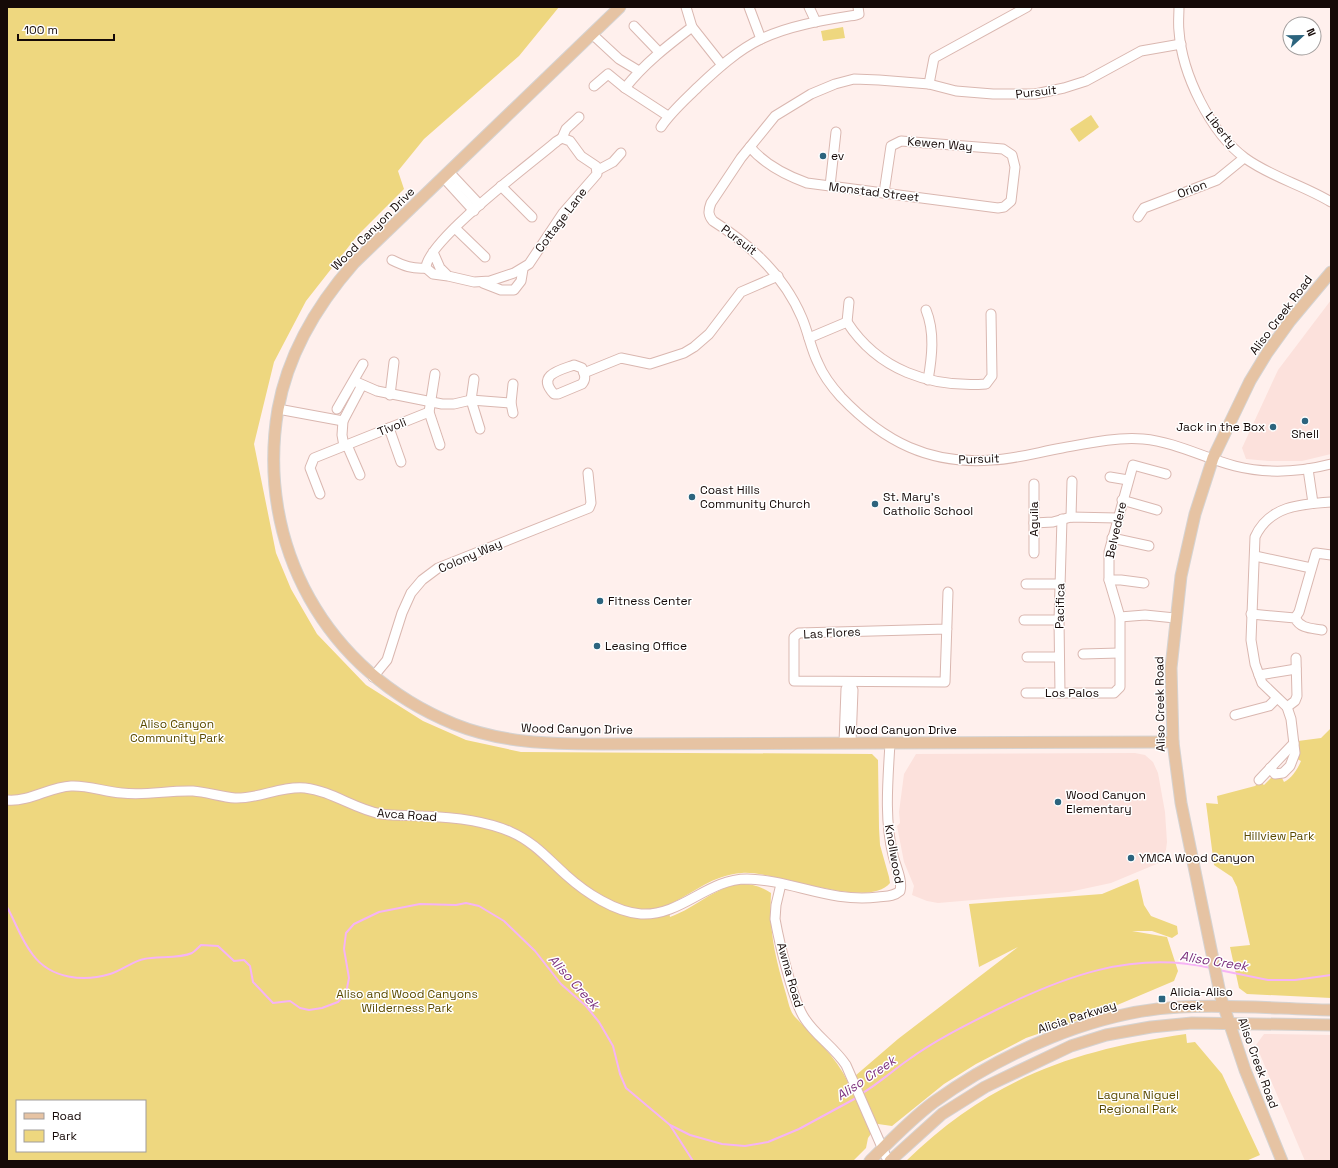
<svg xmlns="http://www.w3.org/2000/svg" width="1338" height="1168" viewBox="0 0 1338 1168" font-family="'Space Grotesk',sans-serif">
<rect width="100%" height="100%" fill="#fff0ed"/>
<g fill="#fce1dc">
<polygon points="1331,300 1331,454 1302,461 1269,461 1246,459 1242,448 1278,370"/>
<polygon points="1135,753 1145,755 1153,762 1158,773 1165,812 1167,842 1166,850 1159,863 1111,883 1069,892 938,903 927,901 912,895 914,886 904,862 897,826 900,823 899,812 904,774 916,754"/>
<polygon points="1264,1034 1331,1035 1331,1161 1305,1161 1256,1045"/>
</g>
<g fill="#eed77f" fill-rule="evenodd">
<path d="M 7,7 L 559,7 L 519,56 L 424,139 L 398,171 L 404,189 L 357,236 L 306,301 L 274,362 L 254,444 L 276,553 L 291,589 L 317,634 L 366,685 L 423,721 L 466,740 L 521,752 L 872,754 L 878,760 L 879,828 L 880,845 L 889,877 L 890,883 C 867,911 776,870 742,873 C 712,875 694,893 668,905 L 670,917 C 706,904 732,867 771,893 C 769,932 775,957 786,994 C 788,1001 790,1012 795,1017 C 813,1035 836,1057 848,1082 L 898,1039 L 1018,947 L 979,967 L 969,904 L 1102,894 L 1138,879 L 1144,905 L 1151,916 L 1177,926 L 1178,934 L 1172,938 L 1152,931 L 1132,931 L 1167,937 L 1178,971 L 1174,981 L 1096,1014 L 1026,1038 L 976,1064 L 944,1084 L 892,1126 L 878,1124 L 868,1138 L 866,1148 L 853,1161 L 7,1161 ZM 17,1101 L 145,1101 L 145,1151 L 17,1151 Z"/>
<polygon points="843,27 845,38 823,41 821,31"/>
<polygon points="1091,115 1099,127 1079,142 1070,129"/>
<path d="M 1331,728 L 1331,998 L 1247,994 L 1239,988 L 1230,947 L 1250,945 L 1237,887 L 1232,877 L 1214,865 L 1206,803 L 1218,804 L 1217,796 L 1255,786 L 1260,782 L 1264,785 L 1273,776 L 1282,778 L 1284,782 C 1292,778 1297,770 1301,761 L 1297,759 L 1298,741 L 1321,738 Z"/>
<path d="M 1186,1034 L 1187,1043 L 1195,1042 L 1222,1074 L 1260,1155 L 1246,1161 L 906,1161 C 989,1080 1072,1050 1186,1034 Z"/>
</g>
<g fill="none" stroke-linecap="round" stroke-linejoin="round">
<g stroke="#f6b4f5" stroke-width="2">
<path d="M 7,907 C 16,923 21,940 33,955 C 51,979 84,982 110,974 C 121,971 135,960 144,959 C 158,956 179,959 192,953 C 195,951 199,947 201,945 L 218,946 L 234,961 L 244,960 L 250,966 L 253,982 L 273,1003 L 290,1001 L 300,1008 L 309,1010 L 322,1008 L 338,1002 L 346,993 L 349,978 L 344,949 L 346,933 L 354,924 L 379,912 L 420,904 L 456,905 L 466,903 L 479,906 L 504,921 L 535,951 L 561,984 L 586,1006 L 599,1022 L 613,1046 L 620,1074 L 626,1088 L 670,1125 L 690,1135 L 722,1144 L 745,1146 L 768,1142 L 799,1129 L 858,1097"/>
<polyline points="1219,970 1268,980 1295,980 1331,975"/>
<path d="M 861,1094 C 878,1084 892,1071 908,1060 C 934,1041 964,1026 992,1012 C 1062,977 1132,950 1211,968"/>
<polyline points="670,1125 693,1161"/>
</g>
<defs>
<g id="minor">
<polyline points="686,7 692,27 722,65"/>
<polyline points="749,7 761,39"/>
<polyline points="809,7 816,22"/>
<path d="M 1179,7 C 1179,15 1178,23 1179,31 C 1182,74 1210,132 1245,158 C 1271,177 1303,185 1331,202"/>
<polyline points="634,26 659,52"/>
<polyline points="592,34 619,59 639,71"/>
<path d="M 1181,44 L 1141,51 L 1086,81 L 1064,88 L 1035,94 L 993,94 L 956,91 L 929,84 L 879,80 L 854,79 L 835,84 L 811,94 L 775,116 L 741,158 L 711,203 C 708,211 708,215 713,221 C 751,245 784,275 802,318 C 808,332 811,349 818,363 C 823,375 832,387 841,397 C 884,442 930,465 992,460 C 1016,459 1039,452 1062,448 C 1089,443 1115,437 1143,439 C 1176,442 1204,458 1235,466 C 1267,474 1300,472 1331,464"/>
<polyline points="929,84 934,58 1027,7"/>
<polyline points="594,86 608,74 625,88"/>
<path d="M 668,116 L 625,88 C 644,64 667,46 692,27"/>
<path d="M 661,127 C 671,112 685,100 698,87 C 717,69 738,50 761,39 C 790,25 825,20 856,15 L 859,14 L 858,7"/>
<polyline points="562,138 566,129 579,117"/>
<path d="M 750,147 C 765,165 785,175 807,183 L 998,208 L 1004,207 L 1011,201 L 1015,167 L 1012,155 L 1003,149 L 901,141 L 891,146 L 884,193"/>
<polyline points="598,170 613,162 621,153"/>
<polyline points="449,172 480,205"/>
<polyline points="443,177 474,211"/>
<polyline points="501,186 532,217"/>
<polyline points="830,186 836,132"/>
<polyline points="1138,217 1144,208 1217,180 1244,158"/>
<polyline points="455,228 485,257"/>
<path d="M 433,252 L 440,268 L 448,276 L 474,282 L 490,281 L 514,273 L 529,264 L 563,213 L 597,174 L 596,166 L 581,156 L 570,141 L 562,138 L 557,141 C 534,161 426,241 426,268 L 433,274 L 448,276"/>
<path d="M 392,260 C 404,266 412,269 426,268"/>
<polyline points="483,283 501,290 514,290 521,281 523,269"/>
<path d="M 926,310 C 935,332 932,357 928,380"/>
<polyline points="847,322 849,302"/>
<path d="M 809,338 L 847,322 C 878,370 930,388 986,384 L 992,376 L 991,314"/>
<path d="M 574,365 L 582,368 C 584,374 587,378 582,384 L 558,394 L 554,394 C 536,375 560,370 574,365 Z"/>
<polyline points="584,373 621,358 650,364 684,353 694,347 709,334 741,292 778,276"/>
<polyline points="474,379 471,400 480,429"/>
<polyline points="354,381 377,391 442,404 454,404 471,400 511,403"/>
<polyline points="390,395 394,362"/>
<polyline points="278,409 343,421 362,385"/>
<polyline points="337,409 363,364"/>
<polyline points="429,412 440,445"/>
<polyline points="513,413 511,403 513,384"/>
<polyline points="343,421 342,435 344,446"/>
<polyline points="389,428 401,462"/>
<polyline points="347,445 360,475"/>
<polyline points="1308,469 1313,503"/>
<polyline points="1110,477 1128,480"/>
<polyline points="1034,484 1034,553"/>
<polyline points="320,494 310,468 314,458 429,412 435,374"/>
<polyline points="1122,500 1157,510"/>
<polyline points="1071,517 1072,481"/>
<polyline points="1034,523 1053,522 1071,517 1117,518"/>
<polyline points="1112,538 1149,546"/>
<polyline points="1255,556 1311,568"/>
<polyline points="1109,580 1121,580 1144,583"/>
<polyline points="1026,584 1060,584"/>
<path d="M 1251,614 L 1295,618 C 1301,629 1311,628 1322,630"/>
<polyline points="1120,617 1145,615 1175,618"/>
<polyline points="1295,618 1299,612 1316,553 1331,555"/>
<polyline points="1024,620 1059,620"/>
<path d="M 947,629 L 799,633 L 794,637 L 794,681 L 945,682 C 946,652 947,622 948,592"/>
<polyline points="1083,654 1119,653"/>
<polyline points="1027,657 1059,657"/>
<polyline points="1259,675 1296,669"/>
<polyline points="373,677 387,660 402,613 411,593 422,580 438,568 589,508 591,503 588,473"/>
<polyline points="850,683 853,690 851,742"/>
<polyline points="1026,693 1114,693 1120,687 1120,617 1109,580 1109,552 1133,465 1166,474"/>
<polyline points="1060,693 1059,620 1062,519"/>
<polyline points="1287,707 1295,701 1297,696 1296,658"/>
<polyline points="1235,715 1269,706 1277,698"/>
<polyline points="844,743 846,689 850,683"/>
<path d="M 1270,768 L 1275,774 L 1283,773 L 1290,766 L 1295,753 L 1291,719 L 1287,707 L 1262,683 L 1255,664 L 1251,640 L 1255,537 C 1269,506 1300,504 1331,502"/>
<polyline points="1259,780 1294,743"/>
<path d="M 7,800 C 30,802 49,787 71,786 C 88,785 105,792 122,793 C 146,796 169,790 193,791 C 207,792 221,797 235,798 C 259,799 280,786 305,788 C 332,791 354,809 381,814 C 395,816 409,815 423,816 C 452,817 484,820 511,832 C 534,842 548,859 566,875 C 586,893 615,912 641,914 C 682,916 707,879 747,879 C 792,880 830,903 878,897 C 886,896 893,897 900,891 C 903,880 895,865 893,855 C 884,819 888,779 890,743"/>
<path d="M 781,884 L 776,905 L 775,919 C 779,941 793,1002 805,1019 C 816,1036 834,1047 846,1065 L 888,1161"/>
</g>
<g id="major">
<path d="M 620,7 L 354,263 C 318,304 288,354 278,409 C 255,545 326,672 454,724 C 501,743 550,744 600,744 L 1173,742"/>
<path d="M 870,1161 C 890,1141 911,1119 934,1102 C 1002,1053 1095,1011 1180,1007 C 1230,1004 1281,1009 1331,1010"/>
<polyline points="890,1161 942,1114 985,1087 1071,1046 1106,1035 1151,1027 1192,1023 1331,1025"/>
<polyline points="1282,1161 1245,1070 1221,998 1181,803 1173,742 1171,668 1181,576 1195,514 1213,458 1250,381 1267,353 1290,321 1331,272"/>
</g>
</defs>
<use href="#minor" stroke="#dab7b0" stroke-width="11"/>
<use href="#major" stroke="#d5d3d2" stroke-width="13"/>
<use href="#minor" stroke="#fff" stroke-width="9"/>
<use href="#major" stroke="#e6c3a3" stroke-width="11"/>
</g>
<g fill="#2c647e" stroke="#fff" stroke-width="1.5">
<circle cx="823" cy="156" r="4"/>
<circle cx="1305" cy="421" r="4"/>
<circle cx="1273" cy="427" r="4"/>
<circle cx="692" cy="497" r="4"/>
<circle cx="875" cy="504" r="4"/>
<circle cx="600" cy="601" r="4"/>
<circle cx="597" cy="646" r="4"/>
<circle cx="1058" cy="802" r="4"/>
<circle cx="1131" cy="858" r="4"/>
<rect x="1158" y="995" width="8" height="8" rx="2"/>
</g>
<g text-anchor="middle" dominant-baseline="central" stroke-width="3" stroke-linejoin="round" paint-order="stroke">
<g font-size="12" fill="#150907" stroke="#fff">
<text transform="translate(1036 92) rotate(-7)">Pursuit</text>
<text transform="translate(1221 130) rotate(52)">Liberty</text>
<text transform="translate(940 144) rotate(5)">Kewen Way</text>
<text transform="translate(1192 189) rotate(-21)">Orion</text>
<text transform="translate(874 192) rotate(7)">Monstad Street</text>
<text transform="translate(561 220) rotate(-53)">Cottage Lane</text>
<text transform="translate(373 229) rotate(-45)">Wood Canyon Drive</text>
<text transform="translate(739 240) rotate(37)">Pursuit</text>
<text transform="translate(1281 315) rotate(-53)">Aliso Creek Road</text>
<text transform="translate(392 427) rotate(-22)">Tivoli</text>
<text transform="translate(979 459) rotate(-2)">Pursuit</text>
<text transform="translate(1034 519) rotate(-90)">Aguila</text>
<text transform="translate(1116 530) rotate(-77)">Belvedere</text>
<text transform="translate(470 556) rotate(-23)">Colony Way</text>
<text transform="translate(1060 606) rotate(-89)">Pacifica</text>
<text transform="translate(832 633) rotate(-3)">Las Flores</text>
<text x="1072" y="693">Los Palos</text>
<text transform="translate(1160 704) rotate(-91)">Aliso Creek Road</text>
<text transform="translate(577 729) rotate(1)">Wood Canyon Drive</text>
<text x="901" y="730">Wood Canyon Drive</text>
<text transform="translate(407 815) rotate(4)">Avca Road</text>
<text transform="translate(894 854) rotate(80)">Knollwood</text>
<text transform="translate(790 975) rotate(74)">Awma Road</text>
<text transform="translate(1077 1017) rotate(-18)">Alicia Parkway</text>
<text transform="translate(1258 1063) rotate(70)">Aliso Creek Road</text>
</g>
<g font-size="12" fill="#150907" stroke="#fff" text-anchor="start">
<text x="831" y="156">ev</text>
<text x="1265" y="427" text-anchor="end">Jack in the Box</text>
<text x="1305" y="434" text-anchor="middle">Shell</text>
<text x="700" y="490">Coast Hills<tspan x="700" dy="14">Community Church</tspan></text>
<text x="883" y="497">St. Mary's<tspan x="883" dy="14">Catholic School</tspan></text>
<text x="608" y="601">Fitness Center</text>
<text x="605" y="646">Leasing Office</text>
<text x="1066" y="795">Wood Canyon<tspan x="1066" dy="14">Elementary</tspan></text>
<text x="1139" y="858">YMCA Wood Canyon</text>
<text x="1170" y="992">Alicia-Aliso<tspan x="1170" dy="14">Creek</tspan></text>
</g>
<g font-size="12" fill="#5b4b00" stroke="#fff">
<text x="177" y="724">Aliso Canyon<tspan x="177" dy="14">Community Park</tspan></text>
<text x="1279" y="836">Hillview Park</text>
<text x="407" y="994">Aliso and Wood Canyons<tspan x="407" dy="14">Wilderness Park</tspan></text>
<text x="1138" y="1095">Laguna Niguel<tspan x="1138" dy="14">Regional Park</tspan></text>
</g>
<g font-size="13" font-style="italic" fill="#7d327e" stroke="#fff">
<text transform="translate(1214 961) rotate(9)">Aliso Creek</text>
<text transform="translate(574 982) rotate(48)">Aliso Creek</text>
<text transform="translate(866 1078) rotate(-34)">Aliso Creek</text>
</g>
</g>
<rect width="1338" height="1168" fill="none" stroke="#150907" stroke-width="16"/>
<rect x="16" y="1100" width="130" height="52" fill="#ffffff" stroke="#a19d9c"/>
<rect x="24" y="1113" width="20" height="6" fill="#e6c3a3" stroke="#a19d9c"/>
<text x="52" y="1120" font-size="12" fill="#150907">Road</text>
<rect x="24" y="1130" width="20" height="12" fill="#eed77f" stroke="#a19d9c"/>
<text x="52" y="1140" font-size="12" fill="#150907">Park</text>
<g transform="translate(1302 36) rotate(68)"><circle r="19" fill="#ffffff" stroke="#a19d9c"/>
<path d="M0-3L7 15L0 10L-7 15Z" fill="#2c647e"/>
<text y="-6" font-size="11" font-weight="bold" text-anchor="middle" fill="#150907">N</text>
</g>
<path d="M18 34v6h96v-6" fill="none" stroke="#150907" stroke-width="2"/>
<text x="24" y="34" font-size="12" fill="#150907" stroke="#ffffff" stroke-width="3" paint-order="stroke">100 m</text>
</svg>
